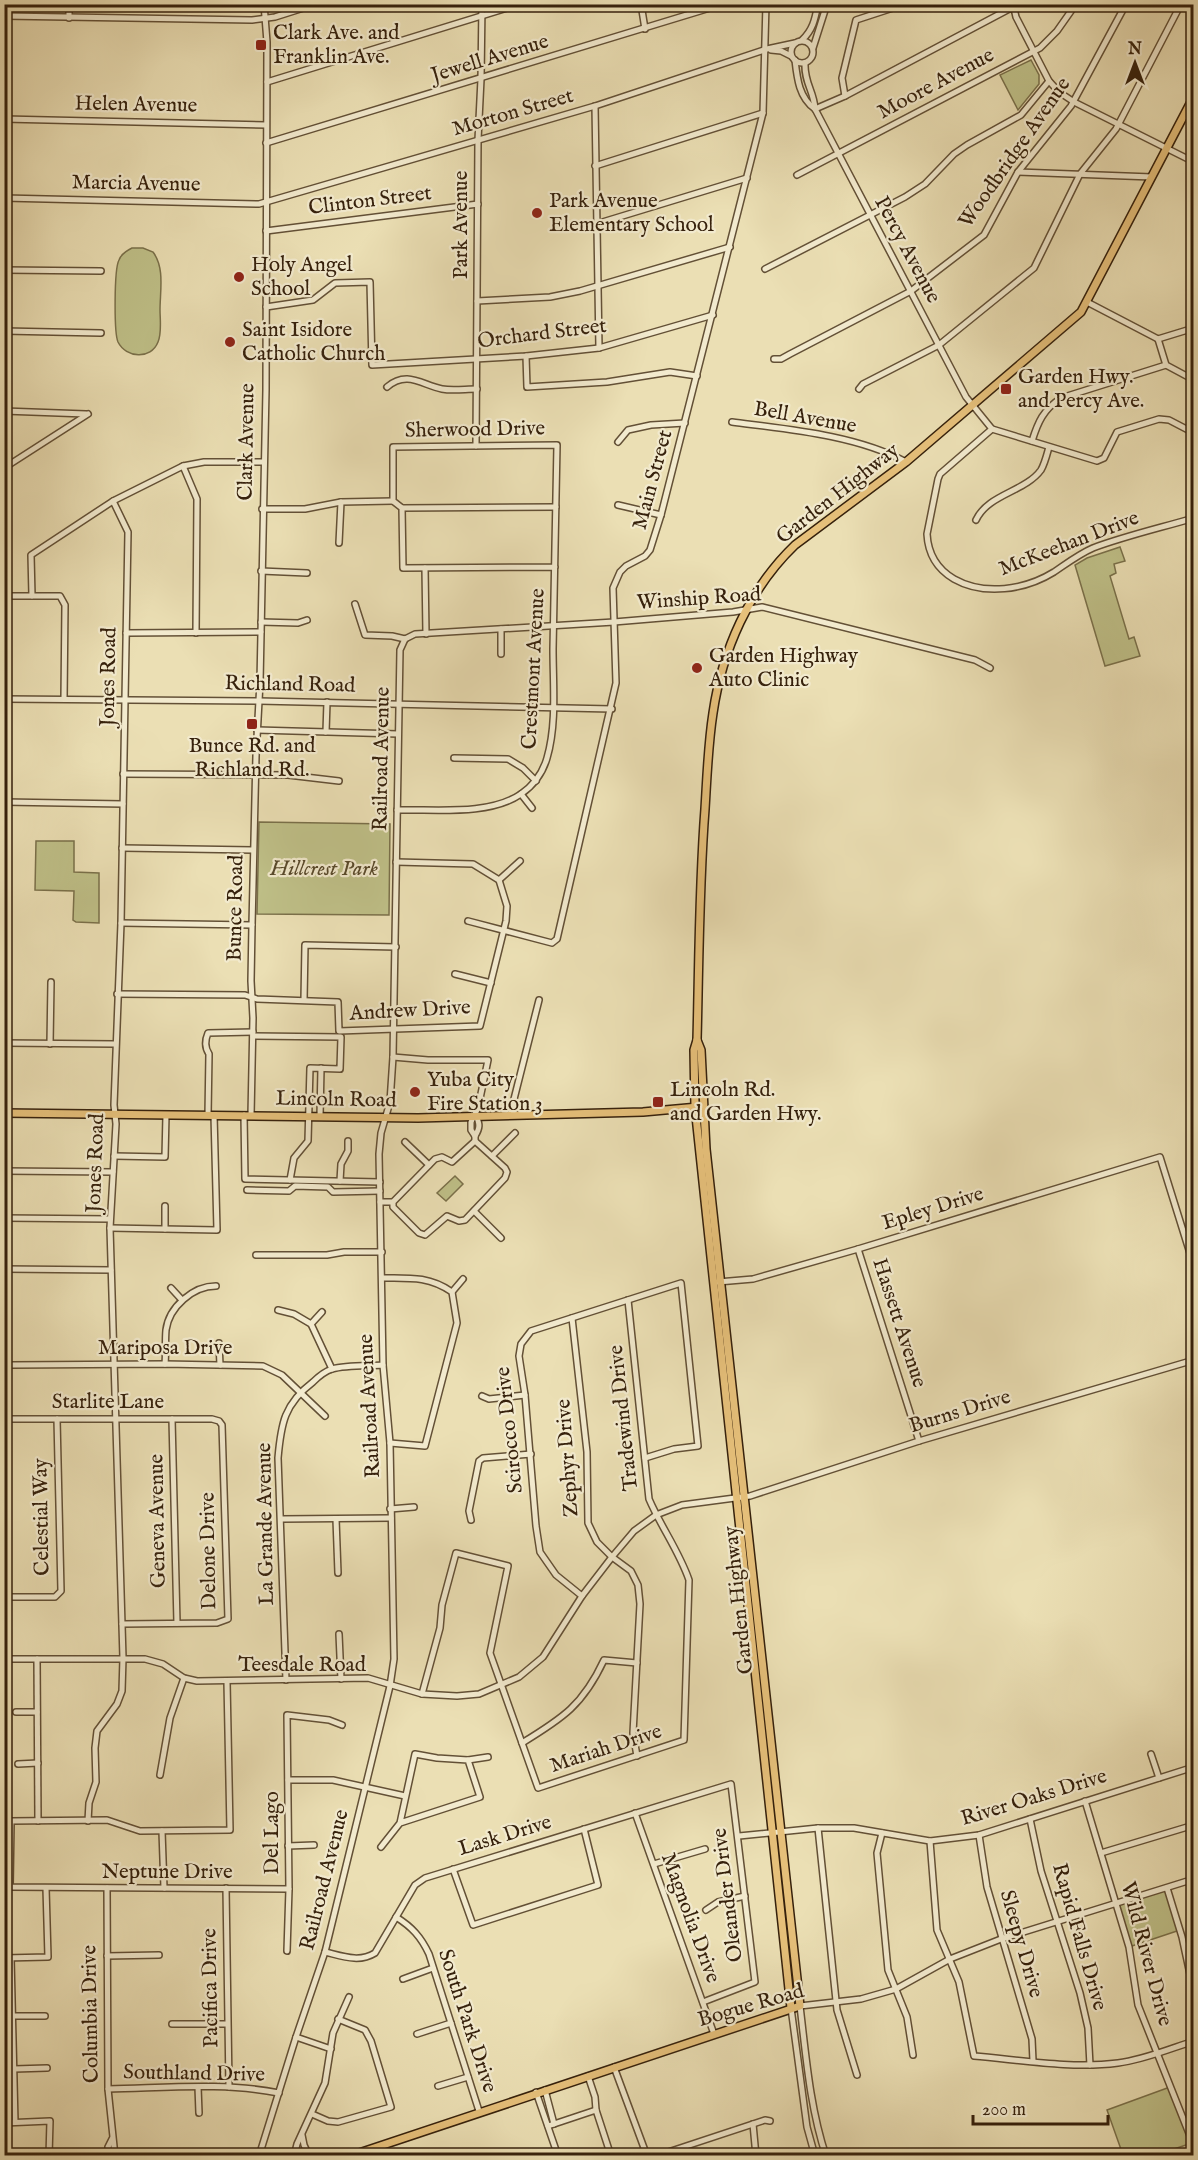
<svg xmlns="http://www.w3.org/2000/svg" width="1198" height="2160" viewBox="0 0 1198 2160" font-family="'IM FELL English',serif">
<rect width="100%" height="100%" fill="#ebdfb4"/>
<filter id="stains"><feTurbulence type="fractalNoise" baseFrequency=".00333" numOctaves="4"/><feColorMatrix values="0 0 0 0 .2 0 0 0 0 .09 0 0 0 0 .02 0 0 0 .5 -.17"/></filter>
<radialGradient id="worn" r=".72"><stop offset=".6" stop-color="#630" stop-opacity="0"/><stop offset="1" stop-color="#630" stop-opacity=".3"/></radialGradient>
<g fill="#bfc088" stroke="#7a704a" stroke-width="1.5">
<polygon points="1031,60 1039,75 1039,84 1018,110 1000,75"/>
<path d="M 132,248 L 143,248 L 153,252 C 165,268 160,291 160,310 C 160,319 162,333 158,342 C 151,360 126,358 118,342 C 114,333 114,269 119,260 C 121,254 126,251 132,248 Z"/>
<polygon points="1120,547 1125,561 1114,564 1116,573 1110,576 1129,639 1134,637 1140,656 1105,666 1075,565 1087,558"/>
<polygon points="259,822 390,824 389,915 257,914"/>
<polygon points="36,841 74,841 74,872 99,873 99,923 76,922 73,920 74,891 35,890"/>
<polygon points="455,1176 463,1184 446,1201 437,1193"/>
<polygon points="1167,1888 1180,1930 1129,1947 1116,1903"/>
<polygon points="1170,2087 1192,2143 1156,2155 1123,2155 1107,2110"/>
</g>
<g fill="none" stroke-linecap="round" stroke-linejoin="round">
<defs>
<g id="minor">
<polyline points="69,4 69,18"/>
<polyline points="641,4 645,29"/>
<polyline points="1013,4 1016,17 1049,81 1059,92 1074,102 1194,162"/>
<polyline points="4,16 252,20 275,17 316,4"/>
<path d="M 802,40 C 813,30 815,19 818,4"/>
<circle cx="802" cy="52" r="11"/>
<polyline points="813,48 827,4"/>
<polyline points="771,50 781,51 791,56"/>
<path d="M 795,60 C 797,78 799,98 815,109"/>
<path d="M 805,63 C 804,83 814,91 815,109 L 966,397 L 992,429 L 1097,461 L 1104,458 L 1117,432 L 1159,419 L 1169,420 L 1194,433"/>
<polyline points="267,82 520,4"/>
<polyline points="845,96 842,78 856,20 905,4"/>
<polyline points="595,106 599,348"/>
<polyline points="815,109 845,96 1013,7"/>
<polyline points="4,119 266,125"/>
<polyline points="266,143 723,4"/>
<polyline points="595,166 763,113"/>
<polyline points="1018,172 1152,177"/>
<polyline points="797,175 1040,48 1057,31 1076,4"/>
<polyline points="4,198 259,204 595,106 767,49 795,43"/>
<polyline points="596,224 747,178"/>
<polyline points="266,231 478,204"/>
<polyline points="765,269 905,197 925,184 954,154 967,145 1021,115 1049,81"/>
<polyline points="4,270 101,271"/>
<polyline points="477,301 550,297 580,291 730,247"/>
<polyline points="1087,302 1158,339 1194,328"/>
<polyline points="266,307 313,300 335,283 370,282 372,365 526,356 599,348 713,315"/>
<polyline points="4,331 101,333"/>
<polyline points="1158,339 1166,365 1194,380"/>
<polyline points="526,356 527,387 607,382 670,372 697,376"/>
<polyline points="774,359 781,359 790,354 911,291 984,235 1018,172 1071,106 1126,4"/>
<path d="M 387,387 C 407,370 422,385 442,389 C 453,391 465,389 477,389"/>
<polyline points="859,389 863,384 939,345 1034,268 1080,174 1116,129 1181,4"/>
<polyline points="4,411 86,414"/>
<path d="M 732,422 C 786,429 857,435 906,462"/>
<path d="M 992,429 L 940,474 L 938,479 L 927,534 C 928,553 937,569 954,579 C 984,596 1025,590 1054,572 C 1066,564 1079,554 1093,548 C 1125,536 1160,528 1194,518"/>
<polyline points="1194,436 1192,447 1194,456"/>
<path d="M 1032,441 C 1038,422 1043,410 1061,398 L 1166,365"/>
<polyline points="618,442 628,430 651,425 685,423"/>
<polyline points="476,446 478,140 481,79 482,4"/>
<polyline points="183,466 197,499 196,633"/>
<polyline points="4,468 88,414"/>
<polyline points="618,505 661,515"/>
<polyline points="402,508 556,507"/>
<polyline points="262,509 305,509 341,502 393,501"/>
<path d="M 976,520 C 988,494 1025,492 1041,470 C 1045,463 1047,454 1049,447"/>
<polyline points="339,543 341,502"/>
<polyline points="425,568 426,634"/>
<polyline points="261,571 307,573"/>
<polyline points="4,596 60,596 65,605 64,699"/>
<polyline points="32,596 31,555 113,501 183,466 204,462 263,462"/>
<polyline points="355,604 365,635 392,636 405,639"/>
<polyline points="261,622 298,623 307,620"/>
<polyline points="501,629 501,654"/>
<polyline points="126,633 261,632"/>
<polyline points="405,639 415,634 614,622 733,612 762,607 975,660 990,668"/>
<polyline points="4,699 259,701 612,709"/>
<polyline points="257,730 398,734"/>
<polyline points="326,732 327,702"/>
<polyline points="454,758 508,759 523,768 536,781"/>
<polyline points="123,774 288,775 339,781"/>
<polyline points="521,794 532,808"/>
<polyline points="4,802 123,804"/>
<path d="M 397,810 C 435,809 489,816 521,794 C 534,785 543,772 547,758 C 557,724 553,684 553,649 C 554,581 556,513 557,445 L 393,447 L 393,501 L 402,508 L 403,568 L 555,567"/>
<polyline points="122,848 253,850"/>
<polyline points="499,880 520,861"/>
<polyline points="468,921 552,943 557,939 616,683 613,588 620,572 626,566 645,556 650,550 661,515 763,113 766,4"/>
<polyline points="121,923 252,925"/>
<polyline points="455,974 491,983"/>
<polyline points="117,994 245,995 257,999 338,1002 339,1031 480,1026 506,921 507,906 499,880 473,864 396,862"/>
<polyline points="304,1000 305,945 396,947"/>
<polyline points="253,1036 341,1037 340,1069 310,1068 308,1141 294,1158 290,1180"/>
<polyline points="4,1043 115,1044"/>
<polyline points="50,1044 51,982"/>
<polyline points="393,1057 428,1060 488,1060 478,1108 471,1122 471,1130 475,1136 475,1141"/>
<path d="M 208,1115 L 209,1054 C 205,1048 205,1040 208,1033 L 253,1032"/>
<polyline points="244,1115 245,1179 380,1182"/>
<polyline points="251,1115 253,1018 251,981 252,925 256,756 260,682 266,390 267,42 264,4"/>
<polyline points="510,1115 539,1000"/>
<polyline points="320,1116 321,1068"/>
<path d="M 475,1136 C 480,1128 480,1124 476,1116"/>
<polyline points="405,1142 429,1165"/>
<polyline points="114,1156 165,1157 166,1115"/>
<polyline points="492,1156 515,1133"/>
<polyline points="4,1171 113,1172"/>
<polyline points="340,1181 341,1164 348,1151 348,1141"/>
<polyline points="247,1190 289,1191 295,1186 328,1187 333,1192 380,1191"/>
<polyline points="380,1202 393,1202 435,1159 442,1157 452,1162 475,1141 505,1168 507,1172 505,1178 465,1220 459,1221 447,1216 425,1235 419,1233 393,1207 393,1202"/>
<polyline points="165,1206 165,1229"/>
<polyline points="474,1211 501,1238"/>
<polyline points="4,1218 110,1219"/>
<polyline points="110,1228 217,1230 214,1115"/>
<polyline points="858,1249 919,1441"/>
<polyline points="256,1255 327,1255 344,1252 382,1252"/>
<polyline points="4,1269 111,1270"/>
<path d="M 382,1278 C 409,1278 429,1276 452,1292 L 457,1323 L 425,1446 L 390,1443"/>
<polyline points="718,1282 753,1279 858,1249 1160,1157 1194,1266"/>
<polyline points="171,1288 182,1300"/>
<polyline points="452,1292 463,1279"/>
<polyline points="278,1310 294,1314 311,1324 332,1369"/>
<polyline points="572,1318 587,1452 588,1523 597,1542 612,1557 631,1571 638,1585 640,1604 633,1733 637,1756"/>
<polyline points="311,1324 322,1312"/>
<polyline points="4,1343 6,1363 12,1365 165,1364 263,1366 282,1375 325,1416"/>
<polyline points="219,1343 220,1365"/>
<path d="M 165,1364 C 166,1353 165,1341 166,1330 C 169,1307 193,1286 216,1286"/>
<polyline points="482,1396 489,1399 525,1395"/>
<polyline points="4,1419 212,1419 219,1421 222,1425 228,1619 217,1623 122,1624"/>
<polyline points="172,1419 177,1623"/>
<polyline points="390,1509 414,1507"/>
<polyline points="282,1519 391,1518"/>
<polyline points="336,1519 338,1573"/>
<polyline points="471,1520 469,1511 479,1461 483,1458 531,1454"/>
<polyline points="4,1574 7,1659"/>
<polyline points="582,1596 556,1575 540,1552 536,1526 525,1395 519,1356 521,1344 531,1331 681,1283 698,1446 674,1449 645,1458"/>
<polyline points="5,1597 55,1597 61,1591 57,1419"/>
<polyline points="339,1634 341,1679"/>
<polyline points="4,1659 145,1659 163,1664 184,1678 197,1681 368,1678 422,1694 457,1696 479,1694 519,1677 543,1657 582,1596 612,1557 634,1531 656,1515 682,1505 750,1496 919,1441 1194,1360"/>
<polyline points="37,1659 38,1821"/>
<path d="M 286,1680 L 278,1458 C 281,1424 284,1404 313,1382 C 318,1377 326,1371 332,1369 C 346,1365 368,1366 383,1365"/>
<polyline points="227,1682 230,1830 140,1831 107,1820 11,1821 10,1887 289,1889"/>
<path d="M 422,1694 L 440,1628 L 442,1605 L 456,1553 L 508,1566 L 490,1653 L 538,1788 L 684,1740 L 689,1580 C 679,1551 661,1527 649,1499 L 628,1300"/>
<polyline points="16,1712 37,1712"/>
<path d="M 522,1743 C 563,1718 583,1705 604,1660 L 637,1663"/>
<polyline points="1151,1754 1159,1778"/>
<polyline points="468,1760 488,1757"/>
<polyline points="18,1764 38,1763"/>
<polyline points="160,1775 170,1718 184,1678"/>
<polyline points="288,1780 333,1780 405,1796"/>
<polyline points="1085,1801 1129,1947 1138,2005 1194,2146"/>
<polyline points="635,1813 714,2034"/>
<polyline points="1030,1819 1041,1871 1080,1993 1088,2028 1090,2065"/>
<polyline points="88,1821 89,1803 96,1782 95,1748 97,1731 117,1704 122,1691 123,1658 110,1228 116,1124 114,1105 121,923 128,532 113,501"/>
<polyline points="818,1828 837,2010 857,2075"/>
<polyline points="162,1831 164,1888"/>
<polyline points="882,1833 877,1853 888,1970 907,2017 913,2055"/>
<polyline points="979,1835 987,1887 1032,2039 1033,2061"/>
<polyline points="739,1836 818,1828 854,1828 930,1841 979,1835 1194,1767"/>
<path d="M 930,1841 L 937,1930 L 959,1982 L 974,2056 C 1021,2060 1071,2069 1118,2063 C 1143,2060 1169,2049 1194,2041"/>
<polyline points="288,1846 314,1845"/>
<polyline points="381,1847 400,1823 480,1797 468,1760 437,1758 415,1754 400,1823"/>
<polyline points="1101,1853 1194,1825"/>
<polyline points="654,1864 705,1849"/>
<polyline points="453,1869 473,1925 598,1885 584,1829"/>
<polyline points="107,1888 108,2089 115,2156"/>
<polyline points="226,1888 229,2087"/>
<polyline points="1167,1888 1182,1937 1194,1993"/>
<polyline points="706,1910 718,1902 745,1896"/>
<path d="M 396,1917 C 412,1927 421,1937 429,1954 L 479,2111"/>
<polyline points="287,1951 289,1889 287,1715 329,1720 342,1725"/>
<path d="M 325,1952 C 342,1956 359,1963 375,1953 L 415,1885 L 425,1878 L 731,1784 L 755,1982 L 703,2002"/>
<polyline points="107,1956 159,1955"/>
<polyline points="4,1958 48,1957 46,1888"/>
<polyline points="11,1958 15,2122"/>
<polyline points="403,1979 433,1968"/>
<polyline points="791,2008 807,2127 815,2156"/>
<polyline points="13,2016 45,2016"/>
<polyline points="172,2024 227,2024"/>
<polyline points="417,2034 451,2023"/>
<polyline points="296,2037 331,2049"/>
<polyline points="614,2067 647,2156"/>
<polyline points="14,2069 47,2068"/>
<polyline points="588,2076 595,2097 596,2110"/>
<polyline points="438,2086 468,2077"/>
<polyline points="198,2087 199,2113"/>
<path d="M 108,2089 C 165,2088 224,2082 279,2093"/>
<polyline points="545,2090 554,2124"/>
<polyline points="536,2092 558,2156"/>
<polyline points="312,2114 328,2121 338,2122 391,2107 371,2041 365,2030 338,2019"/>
<polyline points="4,2123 50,2121 49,2156"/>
<polyline points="753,2124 756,2156"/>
<polyline points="548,2126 596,2110 611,2156"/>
<polyline points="302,2135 304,2145 309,2156"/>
<polyline points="108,2156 108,2147 112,2139"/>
<polyline points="259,2156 296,2037 325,1952 390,1686 394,1659 390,1443 383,1365 379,1154 381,1133 390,1102 393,1057 400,650 405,639"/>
<polyline points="294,2156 297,2144 325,2083 333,2033 349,1997"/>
<polyline points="656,2156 765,2120 770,2121"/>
<path d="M 826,2156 C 810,2108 806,2056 800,2006 L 861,1999 L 896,1989 L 950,1959 L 1001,1939 L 1194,1879"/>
</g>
<g id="major">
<polyline points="4,1113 418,1118 643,1112 698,1107"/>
<path d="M 791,2008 L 695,1107 L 694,1050 L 697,1040 C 699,963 699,886 705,809 C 707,777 708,745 713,713 C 722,651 749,589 795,545 L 906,462 L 1081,312 L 1194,96"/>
<polyline points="350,2156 800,2006 706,1149 701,1050 697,1040"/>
</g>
</defs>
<use href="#minor" stroke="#635036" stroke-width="8"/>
<use href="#major" stroke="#36210c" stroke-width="10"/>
<use href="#minor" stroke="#f2eace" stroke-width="5"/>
<use href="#major" stroke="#e6c07a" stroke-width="7"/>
</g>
<g fill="#8f2418" stroke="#f2eace" stroke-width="2">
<rect x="255" y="39" width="12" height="12" rx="3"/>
<circle cx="537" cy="213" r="6"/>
<circle cx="239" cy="277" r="6"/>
<circle cx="230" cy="342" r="6"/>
<rect x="1000" y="383" width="12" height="12" rx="3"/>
<circle cx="697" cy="668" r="6"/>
<rect x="246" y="718" width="12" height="12" rx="3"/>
<circle cx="415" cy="1092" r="6"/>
<rect x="652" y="1096" width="12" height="12" rx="3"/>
</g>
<g text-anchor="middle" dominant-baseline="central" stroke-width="4.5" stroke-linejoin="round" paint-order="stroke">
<g font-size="21" fill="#36210c" stroke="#f2eace" text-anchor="start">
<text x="273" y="33">Clark Ave. and<tspan x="273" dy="24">Franklin Ave.</tspan></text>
<text x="549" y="201">Park Avenue<tspan x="549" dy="24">Elementary School</tspan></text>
<text x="251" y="265">Holy Angel<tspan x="251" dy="24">School</tspan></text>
<text x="242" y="330">Saint Isidore<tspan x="242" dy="24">Catholic Church</tspan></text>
<text x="1018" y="377">Garden Hwy.<tspan x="1018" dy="24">and Percy Ave.</tspan></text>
<text x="709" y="656">Garden Highway<tspan x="709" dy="24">Auto Clinic</tspan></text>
<text x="252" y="746" text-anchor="middle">Bunce Rd. and<tspan x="252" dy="24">Richland Rd.</tspan></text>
<text x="427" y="1080">Yuba City<tspan x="427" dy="24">Fire Station 3</tspan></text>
<text x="670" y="1090">Lincoln Rd.<tspan x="670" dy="24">and Garden Hwy.</tspan></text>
</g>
<g font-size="21" fill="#36210c" stroke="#f2eace">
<text transform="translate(490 59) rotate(-17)">Jewell Avenue</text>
<text transform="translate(936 84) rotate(-28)">Moore Avenue</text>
<text transform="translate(136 105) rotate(1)">Helen Avenue</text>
<text transform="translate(513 113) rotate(-16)">Morton Street</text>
<text transform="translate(1015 153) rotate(-55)">Woodbridge Avenue</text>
<text transform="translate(136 184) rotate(1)">Marcia Avenue</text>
<text transform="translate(370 201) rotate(-7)">Clinton Street</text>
<text transform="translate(461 225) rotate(-90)">Park Avenue</text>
<text transform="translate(907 250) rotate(62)">Percy Avenue</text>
<text transform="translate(542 334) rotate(-7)">Orchard Street</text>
<text transform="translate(805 418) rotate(10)">Bell Avenue</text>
<text transform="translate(475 430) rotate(-1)">Sherwood Drive</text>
<text transform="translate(247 442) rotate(-89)">Clark Avenue</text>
<text transform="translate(653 480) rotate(-75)">Main Street</text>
<text transform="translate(838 494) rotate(-38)">Garden Highway</text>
<text transform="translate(1069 544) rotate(-21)">McKeehan Drive</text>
<text transform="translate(699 599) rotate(-4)">Winship Road</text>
<text transform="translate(534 669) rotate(-87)">Crestmont Avenue</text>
<text transform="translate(109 677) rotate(-89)">Jones Road</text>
<text transform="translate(290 685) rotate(1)">Richland Road</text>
<text transform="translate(382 759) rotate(-89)">Railroad Avenue</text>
<text transform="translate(236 908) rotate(-89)">Bunce Road</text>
<text transform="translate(410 1011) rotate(-3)">Andrew Drive</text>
<text transform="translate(336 1100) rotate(1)">Lincoln Road</text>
<text transform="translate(96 1163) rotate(-88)">Jones Road</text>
<text transform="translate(933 1209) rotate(-17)">Epley Drive</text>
<text transform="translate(899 1323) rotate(72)">Hassett Avenue</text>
<text x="165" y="1348">Mariposa Drive</text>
<text x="108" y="1402">Starlite Lane</text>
<text transform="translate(370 1406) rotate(-93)">Railroad Avenue</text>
<text transform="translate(960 1412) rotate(-17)">Burns Drive</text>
<text transform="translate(624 1418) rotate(-96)">Tradewind Drive</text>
<text transform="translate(510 1430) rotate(-96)">Scirocco Drive</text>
<text transform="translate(568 1458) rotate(-94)">Zephyr Drive</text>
<text transform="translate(42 1517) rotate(-91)">Celestial Way</text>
<text transform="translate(158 1521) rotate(-91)">Geneva Avenue</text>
<text transform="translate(266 1524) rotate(-91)">La Grande Avenue</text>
<text transform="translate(209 1551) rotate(-91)">Delone Drive</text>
<text transform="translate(739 1600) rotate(-96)">Garden Highway</text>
<text x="302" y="1665">Teesdale Road</text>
<text transform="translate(606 1749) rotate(-18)">Mariah Drive</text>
<text transform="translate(1034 1798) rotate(-17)">River Oaks Drive</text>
<text transform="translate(272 1833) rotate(-90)">Del Lago</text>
<text transform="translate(505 1836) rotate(-17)">Lask Drive</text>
<text x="167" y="1872">Neptune Drive</text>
<text transform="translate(325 1880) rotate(-76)">Railroad Avenue</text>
<text transform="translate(728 1895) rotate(-97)">Oleander Drive</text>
<text transform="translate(690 1918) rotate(70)">Magnolia Drive</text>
<text transform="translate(1079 1937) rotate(74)">Rapid Falls Drive</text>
<text transform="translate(1021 1944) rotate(74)">Sleepy Drive</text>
<text transform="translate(1146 1954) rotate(75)">Wild River Drive</text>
<text transform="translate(211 1988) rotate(-91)">Pacifica Drive</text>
<text transform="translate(751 2006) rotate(-16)">Bogue Road</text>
<text transform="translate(91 2014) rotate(-91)">Columbia Drive</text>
<text transform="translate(467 2021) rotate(72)">South Park Drive</text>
<text transform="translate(194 2074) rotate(1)">Southland Drive</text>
</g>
<g font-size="21" font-style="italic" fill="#58492b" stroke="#f2eace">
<text x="324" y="869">Hillcrest Park</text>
</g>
</g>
<rect width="1198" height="2160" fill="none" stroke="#ebdfb4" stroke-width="24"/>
<rect x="6" y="6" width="1186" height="2148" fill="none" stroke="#36210c" stroke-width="3"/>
<rect x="12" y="12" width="1174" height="2136" fill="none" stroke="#36210c" stroke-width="1.5"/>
<g transform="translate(1135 63)" stroke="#f2eace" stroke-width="4.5" paint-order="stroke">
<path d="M0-4.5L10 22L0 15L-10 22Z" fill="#36210c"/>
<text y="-9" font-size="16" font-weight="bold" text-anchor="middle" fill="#36210c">N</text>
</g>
<path d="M973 2115v9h135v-9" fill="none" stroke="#36210c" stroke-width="3"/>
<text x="982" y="2115" font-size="18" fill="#36210c" stroke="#f2eace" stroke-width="4.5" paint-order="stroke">200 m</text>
<rect width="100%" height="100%" filter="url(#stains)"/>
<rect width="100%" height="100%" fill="url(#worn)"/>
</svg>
